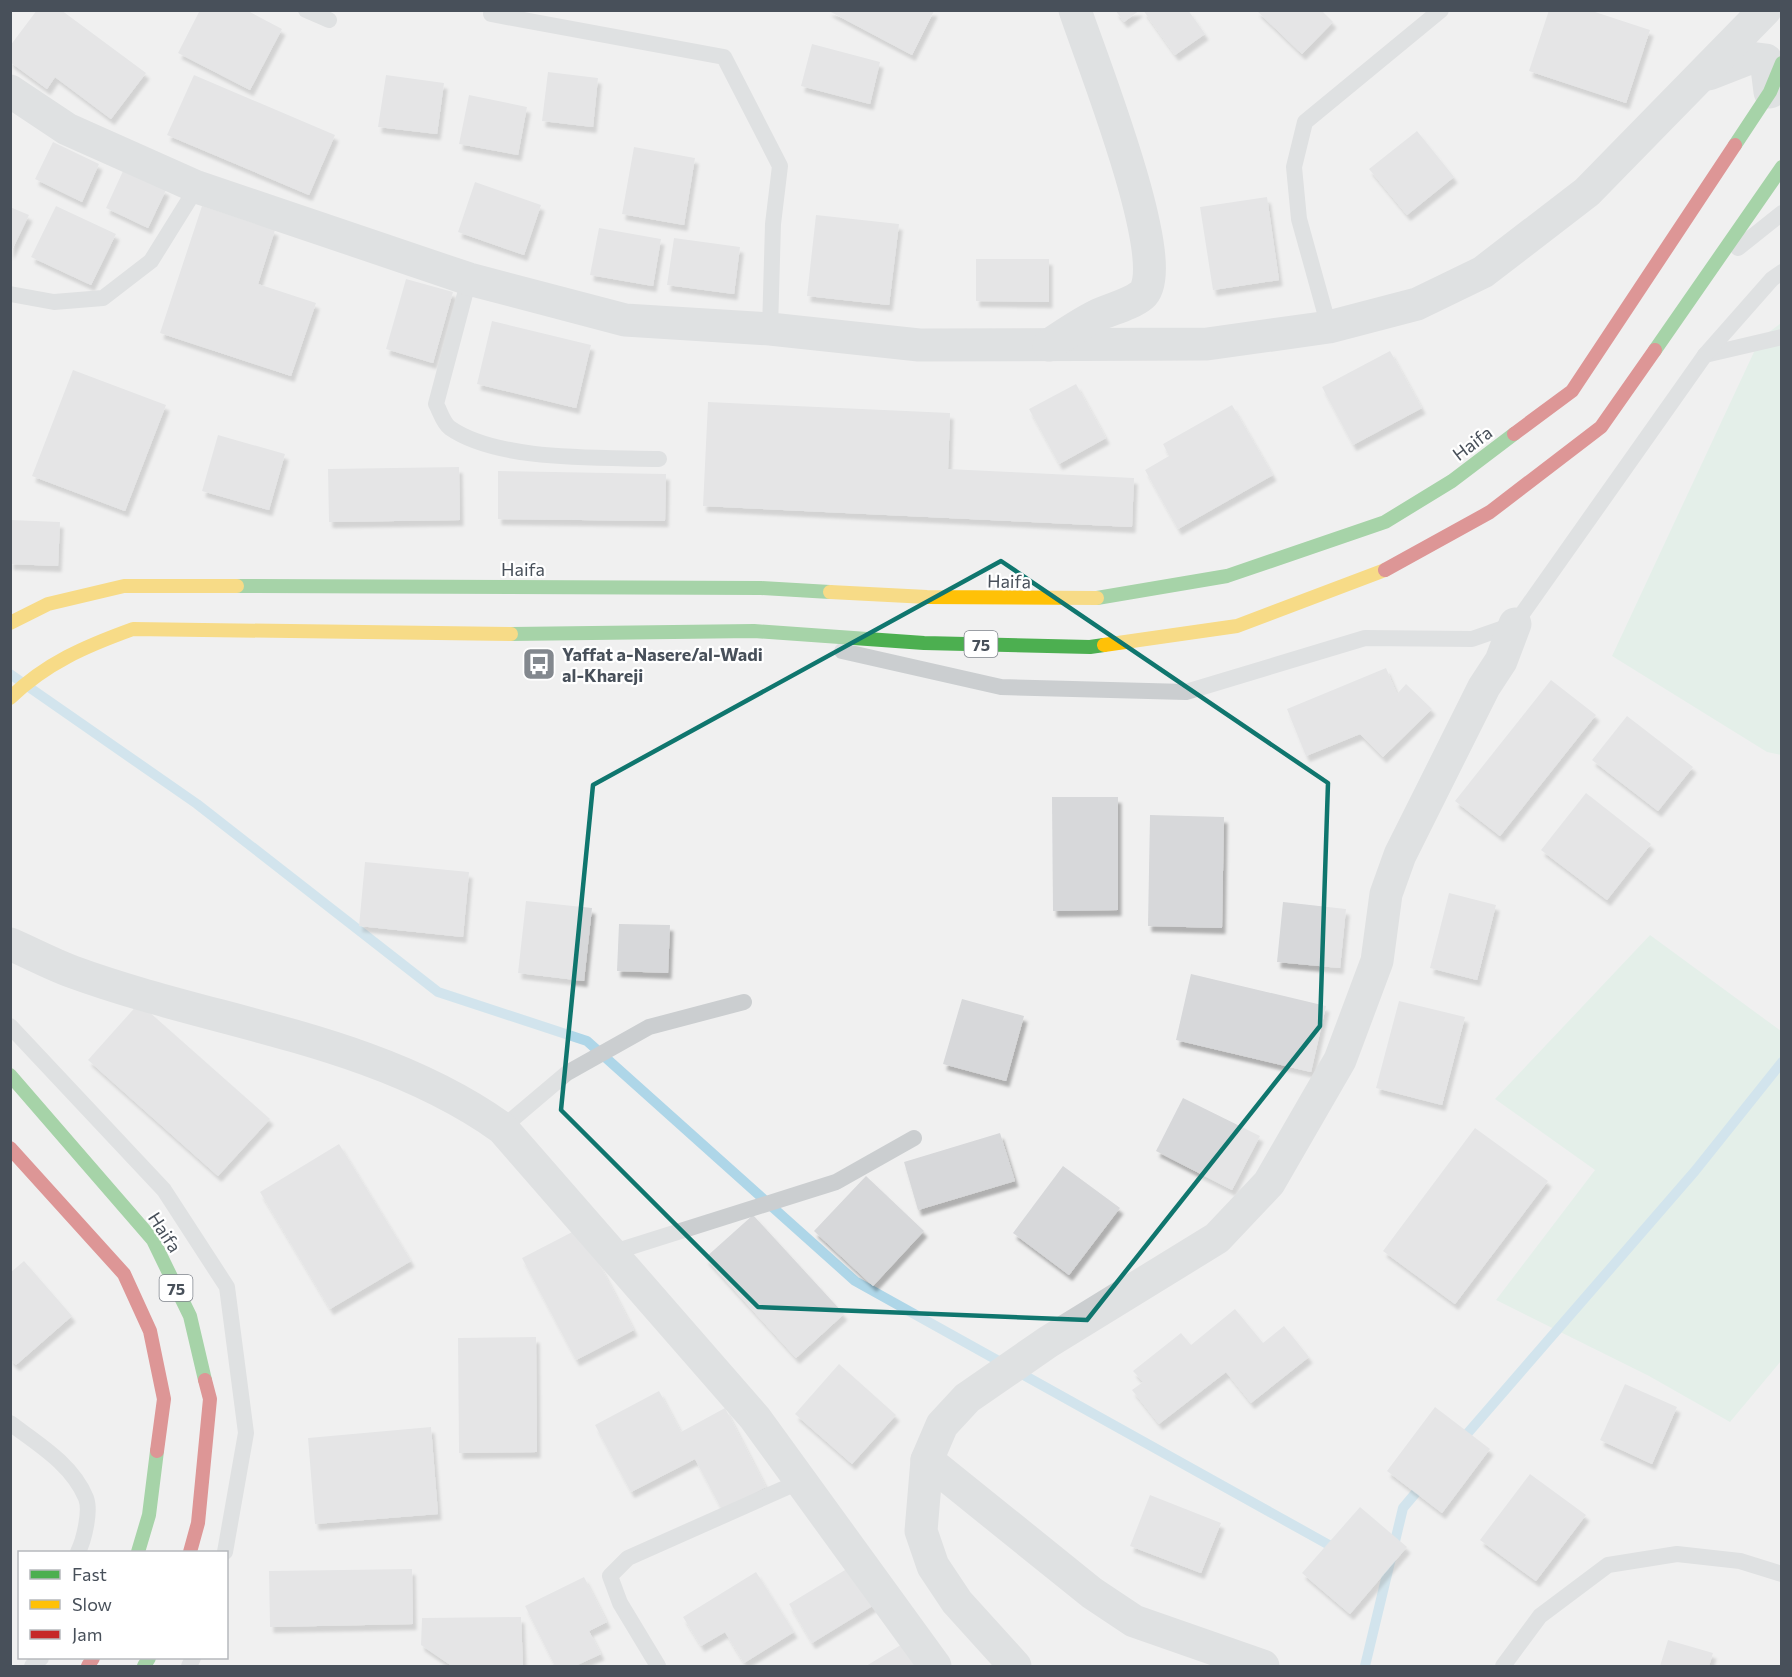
<svg xmlns="http://www.w3.org/2000/svg" width="1792" height="1677" viewBox="0 0 1792 1677" font-family="Commissioner,sans-serif">
<defs>
<filter id="shadow"><feDropShadow dx="3.5" dy="6" stdDeviation="1.5" flood-color="#0004"/></filter>
</defs>
<rect width="100%" height="100%" fill="#f0f0f0"/>
<g fill="#d6ede1">
<polygon points="1781,323 1781,755 1767,752 1612,656 1760,339"/>
<polygon points="1650,935 1781,1031 1781,1361 1730,1422 1649,1376 1496,1300 1595,1170 1495,1099"/>
</g>
<g fill="none" stroke-linecap="round" stroke-linejoin="round">
<g stroke="#aed6e8" stroke-width="10">
<polyline points="10,674 197,804 438,992 587,1041 855,1281 1338,1550"/>
<polyline points="1460,1442 1695,1171 1782,1062"/>
<polyline points="1365,1666 1403,1508 1424,1483"/>
</g>
</g>
<g fill="#d7d8da" filter="url(#shadow)">
<polygon points="37,10 61,10 146,73 111,119 55,77 47,89 10,62 10,46"/>
<polygon points="200,10 246,10 282,29 250,90 178,53"/>
<polygon points="827,10 933,10 934,11 912,55"/>
<polygon points="1115,10 1140,10 1124,22"/>
<polygon points="1143,10 1188,10 1205,34 1175,55"/>
<polygon points="1256,10 1321,10 1333,22 1302,54"/>
<polygon points="1549,10 1589,10 1650,30 1626,103 1529,71"/>
<polygon points="812,44 880,62 870,104 801,86"/>
<polygon points="548,72 598,78 593,127 542,121"/>
<polygon points="194,75 335,135 309,195 167,135"/>
<polygon points="386,75 444,83 437,134 378,127"/>
<polygon points="469,95 527,107 518,155 459,144"/>
<polygon points="1417,131 1454,177 1407,215 1369,169"/>
<polygon points="53,142 99,164 82,202 35,179"/>
<polygon points="634,147 695,158 684,225 622,214"/>
<polygon points="123,171 166,190 148,228 106,208"/>
<polygon points="475,182 541,205 524,255 458,232"/>
<polygon points="1267,197 1279,280 1213,290 1200,207"/>
<polygon points="56,206 116,234 91,285 31,257"/>
<polygon points="202,206 275,230 258,284 316,303 291,376 160,333"/>
<polygon points="10,207 29,215 10,254"/>
<polygon points="816,215 899,224 889,305 807,296"/>
<polygon points="599,228 661,239 653,286 590,275"/>
<polygon points="674,238 740,247 734,294 667,285"/>
<polygon points="976,259 1049,259 1049,302 976,301"/>
<polygon points="406,279 453,292 433,363 386,349"/>
<polygon points="492,321 591,345 576,408 477,384"/>
<polygon points="1390,351 1422,408 1353,445 1322,387"/>
<polygon points="73,370 166,405 125,511 32,476"/>
<polygon points="1076,384 1106,438 1059,464 1029,409"/>
<polygon points="708,402 950,413 948,469 1134,478 1132,527 703,506"/>
<polygon points="1232,405 1273,475 1178,529 1145,470 1169,456 1163,444"/>
<polygon points="218,435 285,454 269,510 202,491"/>
<polygon points="459,467 460,520 329,522 328,469"/>
<polygon points="498,471 666,474 665,521 498,519"/>
<polygon points="11,520 60,522 58,566 10,564"/>
<polygon points="1386,668 1397,694 1406,684 1432,709 1383,757 1360,734 1306,756 1287,709"/>
<polygon points="1551,680 1596,715 1500,836 1455,801"/>
<polygon points="1627,716 1693,767 1658,811 1592,760"/>
<polygon points="1586,793 1651,844 1607,900 1541,850"/>
<polygon points="1052,797 1118,797 1118,910 1053,911"/>
<polygon points="1150,815 1224,817 1222,928 1148,926"/>
<polygon points="365,862 469,872 463,937 359,926"/>
<polygon points="1449,893 1496,905 1477,980 1430,968"/>
<polygon points="526,901 592,908 584,981 518,973"/>
<polygon points="1283,902 1346,909 1340,968 1277,962"/>
<polygon points="619,924 670,925 668,973 617,971"/>
<polygon points="1191,974 1326,1006 1311,1072 1176,1040"/>
<polygon points="962,999 1024,1016 1006,1081 943,1064"/>
<polygon points="1399,1001 1465,1017 1442,1105 1376,1088"/>
<polygon points="139,1003 270,1119 218,1176 88,1060"/>
<polygon points="1183,1098 1260,1136 1232,1190 1156,1151"/>
<polygon points="1475,1128 1548,1181 1455,1304 1383,1251"/>
<polygon points="1000,1133 1015,1181 918,1210 904,1162"/>
<polygon points="339,1144 411,1261 330,1309 260,1192"/>
<polygon points="1063,1166 1120,1208 1069,1275 1013,1233"/>
<polygon points="866,1176 924,1231 873,1286 814,1231"/>
<polygon points="753,1215 844,1314 796,1358 705,1258"/>
<polygon points="580,1228 634,1330 576,1360 522,1258"/>
<polygon points="24,1261 72,1316 16,1365 10,1359 10,1273"/>
<polygon points="1235,1309 1263,1343 1284,1326 1309,1357 1251,1403 1226,1372 1159,1424 1132,1390 1143,1382 1133,1371 1181,1333 1191,1345"/>
<polygon points="536,1337 537,1452 459,1453 458,1338"/>
<polygon points="839,1364 896,1415 852,1464 795,1414"/>
<polygon points="1625,1384 1677,1407 1652,1464 1600,1440"/>
<polygon points="659,1391 681,1432 725,1408 766,1487 722,1510 695,1459 631,1492 595,1425"/>
<polygon points="1435,1407 1490,1449 1442,1513 1387,1471"/>
<polygon points="431,1427 438,1514 315,1524 308,1438"/>
<polygon points="1530,1474 1586,1515 1536,1581 1480,1540"/>
<polygon points="1150,1495 1221,1523 1201,1573 1130,1546"/>
<polygon points="1360,1507 1407,1547 1350,1614 1302,1573"/>
<polygon points="850,1567 874,1605 812,1643 789,1604"/>
<polygon points="412,1569 413,1624 270,1627 269,1571"/>
<polygon points="756,1572 794,1632 744,1663 725,1632 701,1646 683,1617"/>
<polygon points="584,1577 607,1622 589,1631 601,1654 575,1666 555,1666 525,1606"/>
<polygon points="521,1617 523,1666 452,1666 421,1645 422,1618"/>
<polygon points="1668,1640 1713,1653 1709,1666 1660,1666"/>
<polygon points="904,1643 919,1666 866,1666"/>
</g>
<g fill="none" stroke-linecap="round" stroke-linejoin="round">
<g stroke="#cbced0" stroke-width="16">
<polyline points="306,10 329,20"/>
<polyline points="491,14 724,57 780,166 773,224 770,329"/>
<polyline points="1738,248 1782,213"/>
<path d="M 469,279 L 436,404 C 440,411 443,423 450,428 C 499,462 601,457 659,459"/>
<polyline points="10,294 54,302 103,298 151,261 197,187"/>
<polyline points="1329,327 1299,219 1294,167 1305,122 1441,10"/>
<polyline points="1705,355 1782,337"/>
<polyline points="842,651 1001,687 1186,692 1365,638 1472,639 1515,624 1705,355 1772,279 1782,272"/>
<polyline points="10,1026 164,1190 227,1287 246,1433 225,1552"/>
<polyline points="502,1128 567,1073 649,1027 744,1002"/>
<polyline points="611,1253 836,1182 914,1138"/>
<path d="M 10,1423 C 38,1444 72,1464 86,1498 C 91,1511 84,1540 78,1552"/>
<polyline points="32,1666 41,1658"/>
<polyline points="189,1666 193,1658"/>
<polyline points="658,1666 620,1603 610,1576 628,1558 801,1481"/>
<polyline points="1503,1666 1540,1616 1608,1565 1677,1554 1740,1561 1782,1574"/>
</g>
<g stroke="#cbced0" stroke-width="33">
<polyline points="1709,74 1750,58 1766,60 1770,92"/>
<polyline points="10,91 67,129 197,187 469,279 625,320 770,329 919,345 1207,344 1329,327 1417,304 1483,272 1587,192 1765,10"/>
<path d="M 1049,345 C 1064,335 1080,324 1096,316 C 1110,309 1130,305 1142,295 C 1175,267 1089,53 1075,10"/>
<path d="M 10,944 C 31,953 51,964 73,972 C 215,1024 376,1038 502,1128 L 755,1418 L 935,1666"/>
<polyline points="927,1460 1092,1593 1134,1621 1263,1666"/>
<polyline points="1015,1666 957,1602 933,1566 921,1531 927,1460 942,1425 967,1398 1048,1342 1217,1238 1269,1183 1340,1060 1377,961 1386,894 1400,855 1484,687 1501,661 1515,624"/>
</g>
<g stroke="#4caf50" stroke-width="14">
<polyline points="1735,145 1770,92 1782,63"/>
<polyline points="1655,350 1782,167"/>
<polyline points="237,586 761,588 830,592"/>
<polyline points="1097,598 1227,576 1385,522 1452,481 1514,434"/>
<polyline points="511,634 754,631 924,643 1090,647 1104,645"/>
<polyline points="10,1075 153,1240 190,1316 205,1380"/>
<polyline points="138,1552 149,1515 157,1451"/>
<polyline points="144,1666 149,1658"/>
</g>
<g stroke="#ffc107" stroke-width="14">
<polyline points="830,592 927,597 1097,598"/>
<polyline points="10,623 48,604 124,586 237,586"/>
<polyline points="1104,645 1237,626 1385,570"/>
<path d="M 10,698 C 46,663 86,646 133,629 L 511,634"/>
</g>
<g stroke="#c62828" stroke-width="14">
<polyline points="1514,434 1572,391 1735,145"/>
<polyline points="1385,570 1490,512 1601,427 1655,350"/>
<polyline points="10,1148 124,1274 150,1331 164,1399 157,1451"/>
<polyline points="190,1552 198,1523 210,1399 205,1380"/>
<polyline points="88,1666 93,1658"/>
</g>
</g>
<path d="M0 0H1792V1677H0ZM 1001,561 L 1328,783 L 1320,1026 L 1087,1320 L 758,1307 L 561,1110 L 593,785 Z" fill="#f0f0f0" fill-opacity=".55" fill-rule="evenodd"/>
<path fill="none" stroke="#0f766e" stroke-width="4.5" stroke-linejoin="round" d="M 1001,561 L 1328,783 L 1320,1026 L 1087,1320 L 758,1307 L 561,1110 L 593,785 Z"/>
<defs>
<symbol id="bus-square" viewBox="-11 -11 22 22"><rect x="-9" y="-9" width="18" height="18" rx="4" fill="#83888e" stroke="#fff"/><path d="M-5-6H5V4H4V6H2V4H-2V6H-4V4H-5ZM-3.5-4V0h7V-4ZM-3.5 1.2v1.5H-2V1.2ZM2 1.2v1.5H3.5V1.2Z" fill="#fff"/></symbol>
</defs>
<g fill-rule="evenodd">
<use href="#bus-square" x="520" y="645" width="38" height="38"/>
</g>
<g text-anchor="middle" dominant-baseline="central" stroke-width="4.5" stroke-linejoin="round" paint-order="stroke">
<g fill="#fff" stroke="#7f848c" stroke-width="1.5">
<rect x="964.5" y="631" width="33" height="26" rx="4.5"/>
<rect x="159.5" y="1275" width="33" height="26" rx="4.5"/>
</g>
<g font-size="16" font-weight="bold" fill="#48505a">
<text x="981" y="644">75</text>
<text x="176" y="1288">75</text>
</g>
<g font-size="18" fill="#48505a" stroke="#fff">
<text transform="translate(1472 443) rotate(-37)">Haifa</text>
<text x="523" y="569">Haifa</text>
<text transform="translate(1009 581) rotate(1)">Haifa</text>
<text transform="translate(165 1232) rotate(57)">Haifa</text>
</g>
<g font-size="18" font-weight="bold" fill="#48505a" stroke="#fff" text-anchor="start">
<text x="562" y="654">Yaffat a-Nasere/al-Wadi<tspan x="562" dy="21">al-Khareji</tspan></text>
</g>
</g>
<rect width="1792" height="1677" fill="none" stroke="#48505a" stroke-width="24"/>
<rect x="18" y="1551" width="210" height="108" fill="#ffffff" stroke="#b6b9bd" stroke-width="1.5"/>
<rect x="30" y="1570" width="30" height="9" fill="#4caf50" stroke="#b6b9bd" stroke-width="1.5"/>
<text x="72" y="1581" font-size="18" fill="#48505a">Fast</text>
<rect x="30" y="1600" width="30" height="9" fill="#ffc107" stroke="#b6b9bd" stroke-width="1.5"/>
<text x="72" y="1611" font-size="18" fill="#48505a">Slow</text>
<rect x="30" y="1630" width="30" height="9" fill="#c62828" stroke="#b6b9bd" stroke-width="1.5"/>
<text x="72" y="1641" font-size="18" fill="#48505a">Jam</text>
</svg>
